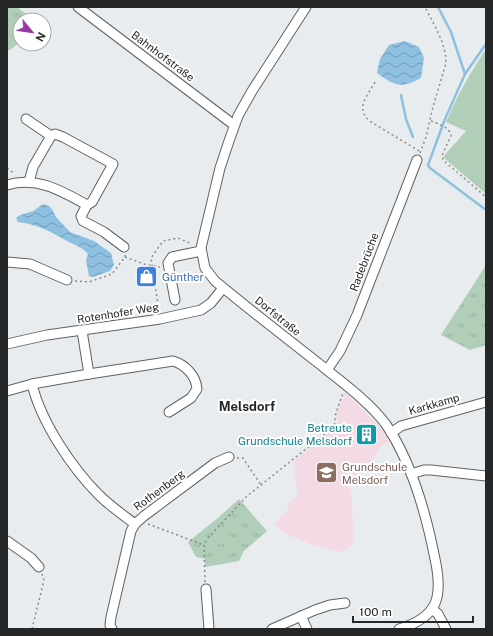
<svg xmlns="http://www.w3.org/2000/svg" width="493" height="636" viewBox="0 0 493 636" font-family="'Public Sans',sans-serif">
<defs>
<pattern id="grass-tufts" width="24" height="20" patternUnits="userSpaceOnUse"><rect width="24" height="20" fill="#b0ceb8"/><path d="M3 7l-1-3M5 7V3M7 7l1-3M15 17l-1-3M17 17v-4M19 17l1-3" fill="none" stroke="#97b19e"/></pattern>
<pattern id="water-waves" width="16" height="10" patternUnits="userSpaceOnUse"><rect width="16" height="10" fill="#8dc0e1"/><path d="M0 5q4-4 8 0t8 0" fill="none" stroke="#739cb6"/></pattern>
</defs>
<rect width="100%" height="100%" fill="#e9ecee"/>
<polygon fill="#f3dae5" points="345,392 376,423 389,441 379,448 369,467 346,480 352,497 353,542 348,549 339,552 312,545 282,532 274,523 290,510 286,505 297,495 294,461 336,425 338,422 336,416"/>
<g fill="url(#grass-tufts)">
<path d="M 9,7 L 17,7 L 34,20 L 20,20 C 20,36 23,44 7,51 L 7,9 Z"/>
<polygon points="486,265 486,345 470,350 441,335"/>
<polygon points="239,499 267,531 244,551 239,561 205,567 205,559 196,557 188,542 219,517"/>
</g>
<path fill="#b0ceb8" d="M 486,49 L 486,194 L 443,157 L 466,131 L 446,122 C 457,96 470,73 486,49 Z"/>
<g fill="url(#water-waves)">
<path d="M 405,41 L 419,47 L 424,58 L 421,78 C 401,89 395,86 377,73 L 380,59 L 389,45 Z"/>
<path d="M 44,204 L 49,206 L 52,209 L 56,217 L 70,232 L 94,241 L 111,253 L 114,265 L 110,271 L 93,277 L 89,276 L 86,260 L 88,254 C 82,247 75,245 67,241 C 50,231 39,225 18,222 L 16,218 C 22,212 29,214 35,210 C 38,208 40,205 44,204 Z"/>
</g>
<g fill="none" stroke-linecap="round" stroke-linejoin="round">
<g stroke="#8dc0e1" stroke-width="2.5">
<polyline points="438,7 451,32 465,74 445,119 428,165 430,168 486,210"/>
<polyline points="465,74 486,44"/>
<polyline points="401,95 406,119 413,137"/>
</g>
<defs>
<g id="minor">
<polyline points="78,7 234,125"/>
<path d="M 306,7 L 252,91 L 238,116 L 229,141 L 220,168 L 201,248 L 205,268 L 215,281 C 250,310 286,338 322,366 C 344,384 368,401 385,423 C 412,462 426,513 435,559 C 443,596 439,617 399,629"/>
<polyline points="26,119 51,136"/>
<polyline points="29,182 33,167 51,136 55,134 63,137 113,164 92,202 87,205 81,216 83,221 104,232 124,247"/>
<path d="M 7,185 C 37,176 62,191 87,205"/>
<polyline points="7,262 30,264 67,280"/>
<polyline points="175,300 168,263 172,257 201,251"/>
<polyline points="82,331 89,374"/>
<polyline points="7,344 47,335 160,319 201,310 211,303 223,288"/>
<polyline points="327,370 340,351 357,315 417,160"/>
<path d="M 32,384 C 41,422 72,468 99,495 C 110,506 123,515 135,524"/>
<path d="M 7,391 L 32,384 L 89,374 L 173,361 C 186,365 196,376 197,389 L 191,398 L 169,412"/>
<polyline points="391,433 401,426 486,402"/>
<polyline points="411,474 424,470 431,470 486,476"/>
<polyline points="7,541 31,558 39,567"/>
<polyline points="206,589 209,629"/>
<polyline points="432,609 438,614 446,629"/>
<polyline points="301,616 307,629"/>
<polyline points="112,629 110,625 111,617 131,531 135,524 144,516 215,463 229,457"/>
<polyline points="272,629 315,610 330,605 345,603"/>
</g>
</defs>
<use href="#minor" stroke="#5f6264" stroke-width="11"/>
<g stroke="#898b8c" stroke-width="1.5" stroke-dasharray="2 3" stroke-linecap="butt">
<path d="M 375,82 C 367,97 354,109 371,122 L 421,152"/>
<path d="M 431,121 C 438,124 450,127 451,136 L 442,155 L 443,160 L 486,197"/>
<path d="M 420,153 L 426,137 L 433,107 L 446,63 C 446,43 434,25 425,7"/>
<polyline points="7,168 15,174"/>
<polyline points="125,257 144,264 160,267"/>
<polyline points="75,281 89,282 112,274 125,257 125,255"/>
<polyline points="159,311 151,258 163,241 178,238 192,244"/>
<polyline points="237,458 243,458 261,485"/>
<polyline points="148,524 204,545"/>
<polyline points="205,582 204,545 207,539 246,497 332,428 335,423 335,416 343,393"/>
<polyline points="32,629 44,580 42,574"/>
</g>
<use href="#minor" stroke="#fff" stroke-width="9"/>
</g>
<defs>
<symbol id="shop-square" viewBox="-11 -11 22 22"><rect x="-9" y="-9" width="18" height="18" rx="4" fill="#3f7fe0" stroke="#fff"/><path d="M-5-2.5h2.3a2.7 3.5 0 0 1 5.4 0H5L5.5 6h-11ZM-1.5-2.5h3a1.5 2.3 0 0 0-3 0Z" fill="#fff"/></symbol>
<symbol id="building-square" viewBox="-11 -11 22 22"><rect x="-9" y="-9" width="18" height="18" rx="4" fill="#0f9aa8" stroke="#fff"/><path d="M-4-6H4V6H1V3H-1V6H-4ZM-2.5-4.3h1.7v1.8h-1.7ZM.8-4.3h1.7v1.8H.8ZM-2.5-1h1.7V.8h-1.7ZM.8-1h1.7V.8H.8Z" fill="#fff"/></symbol>
<symbol id="school-square" viewBox="-11 -11 22 22"><rect x="-9" y="-9" width="18" height="18" rx="4" fill="#8d6e63" stroke="#fff"/><path d="M0-5L7-2L0 1L-7-2ZM-4 1L0 2.5L4 1V4Q0 6-4 4Z" fill="#fff"/></symbol>
</defs>
<g fill-rule="evenodd">
<use href="#shop-square" x="134" y="264" width="25" height="25"/>
<use href="#building-square" x="354" y="422" width="25" height="25"/>
<use href="#school-square" x="314" y="460" width="25" height="25"/>
</g>
<g text-anchor="middle" dominant-baseline="central" stroke-width="4" stroke-linejoin="round" paint-order="stroke">
<g font-size="11" fill="#252627" stroke="#fff">
<text transform="translate(163 56) rotate(37)">Bahnhofstraße</text>
<text transform="translate(364 262) rotate(-69)">Radebrüche</text>
<text transform="translate(118 313) rotate(-9)">Rotenhofer Weg</text>
<text transform="translate(278 316) rotate(39)">Dorfstraße</text>
<text transform="translate(434 404) rotate(-16)">Karkkamp</text>
<text transform="translate(159 490) rotate(-37)">Rothenberg</text>
</g>
<g font-size="11" fill="#366cbe" stroke="#fff" text-anchor="start">
<text x="162" y="277">Günther</text>
</g>
<g font-size="11" fill="#0d838f" stroke="#fff" text-anchor="end">
<text x="352" y="428">Betreute<tspan x="352" dy="13">Grundschule Melsdorf</tspan></text>
</g>
<g font-size="11" fill="#785e54" stroke="#fff" text-anchor="start">
<text x="342" y="467">Grundschule<tspan x="342" dy="13">Melsdorf</tspan></text>
</g>
<g font-size="13" font-weight="bold" fill="#252627" stroke="#fff">
<text x="247" y="406">Melsdorf</text>
</g>
</g>
<rect width="493" height="636" fill="none" stroke="#252627" stroke-width="16"/>
<g transform="translate(32 32) rotate(119)"><circle r="19" fill="#ffffff" stroke="#a8a8a9"/>
<path d="M0-3L7 15L0 10L-7 15Z" fill="#9939a1"/>
<text y="-6" font-size="11" font-weight="bold" text-anchor="middle" fill="#252627">N</text>
</g>
<path d="M353 616v6h120v-6" fill="none" stroke="#252627" stroke-width="2"/>
<text x="359" y="616" font-size="12" fill="#252627" stroke="#ffffff" stroke-width="3" paint-order="stroke">100 m</text>
</svg>
